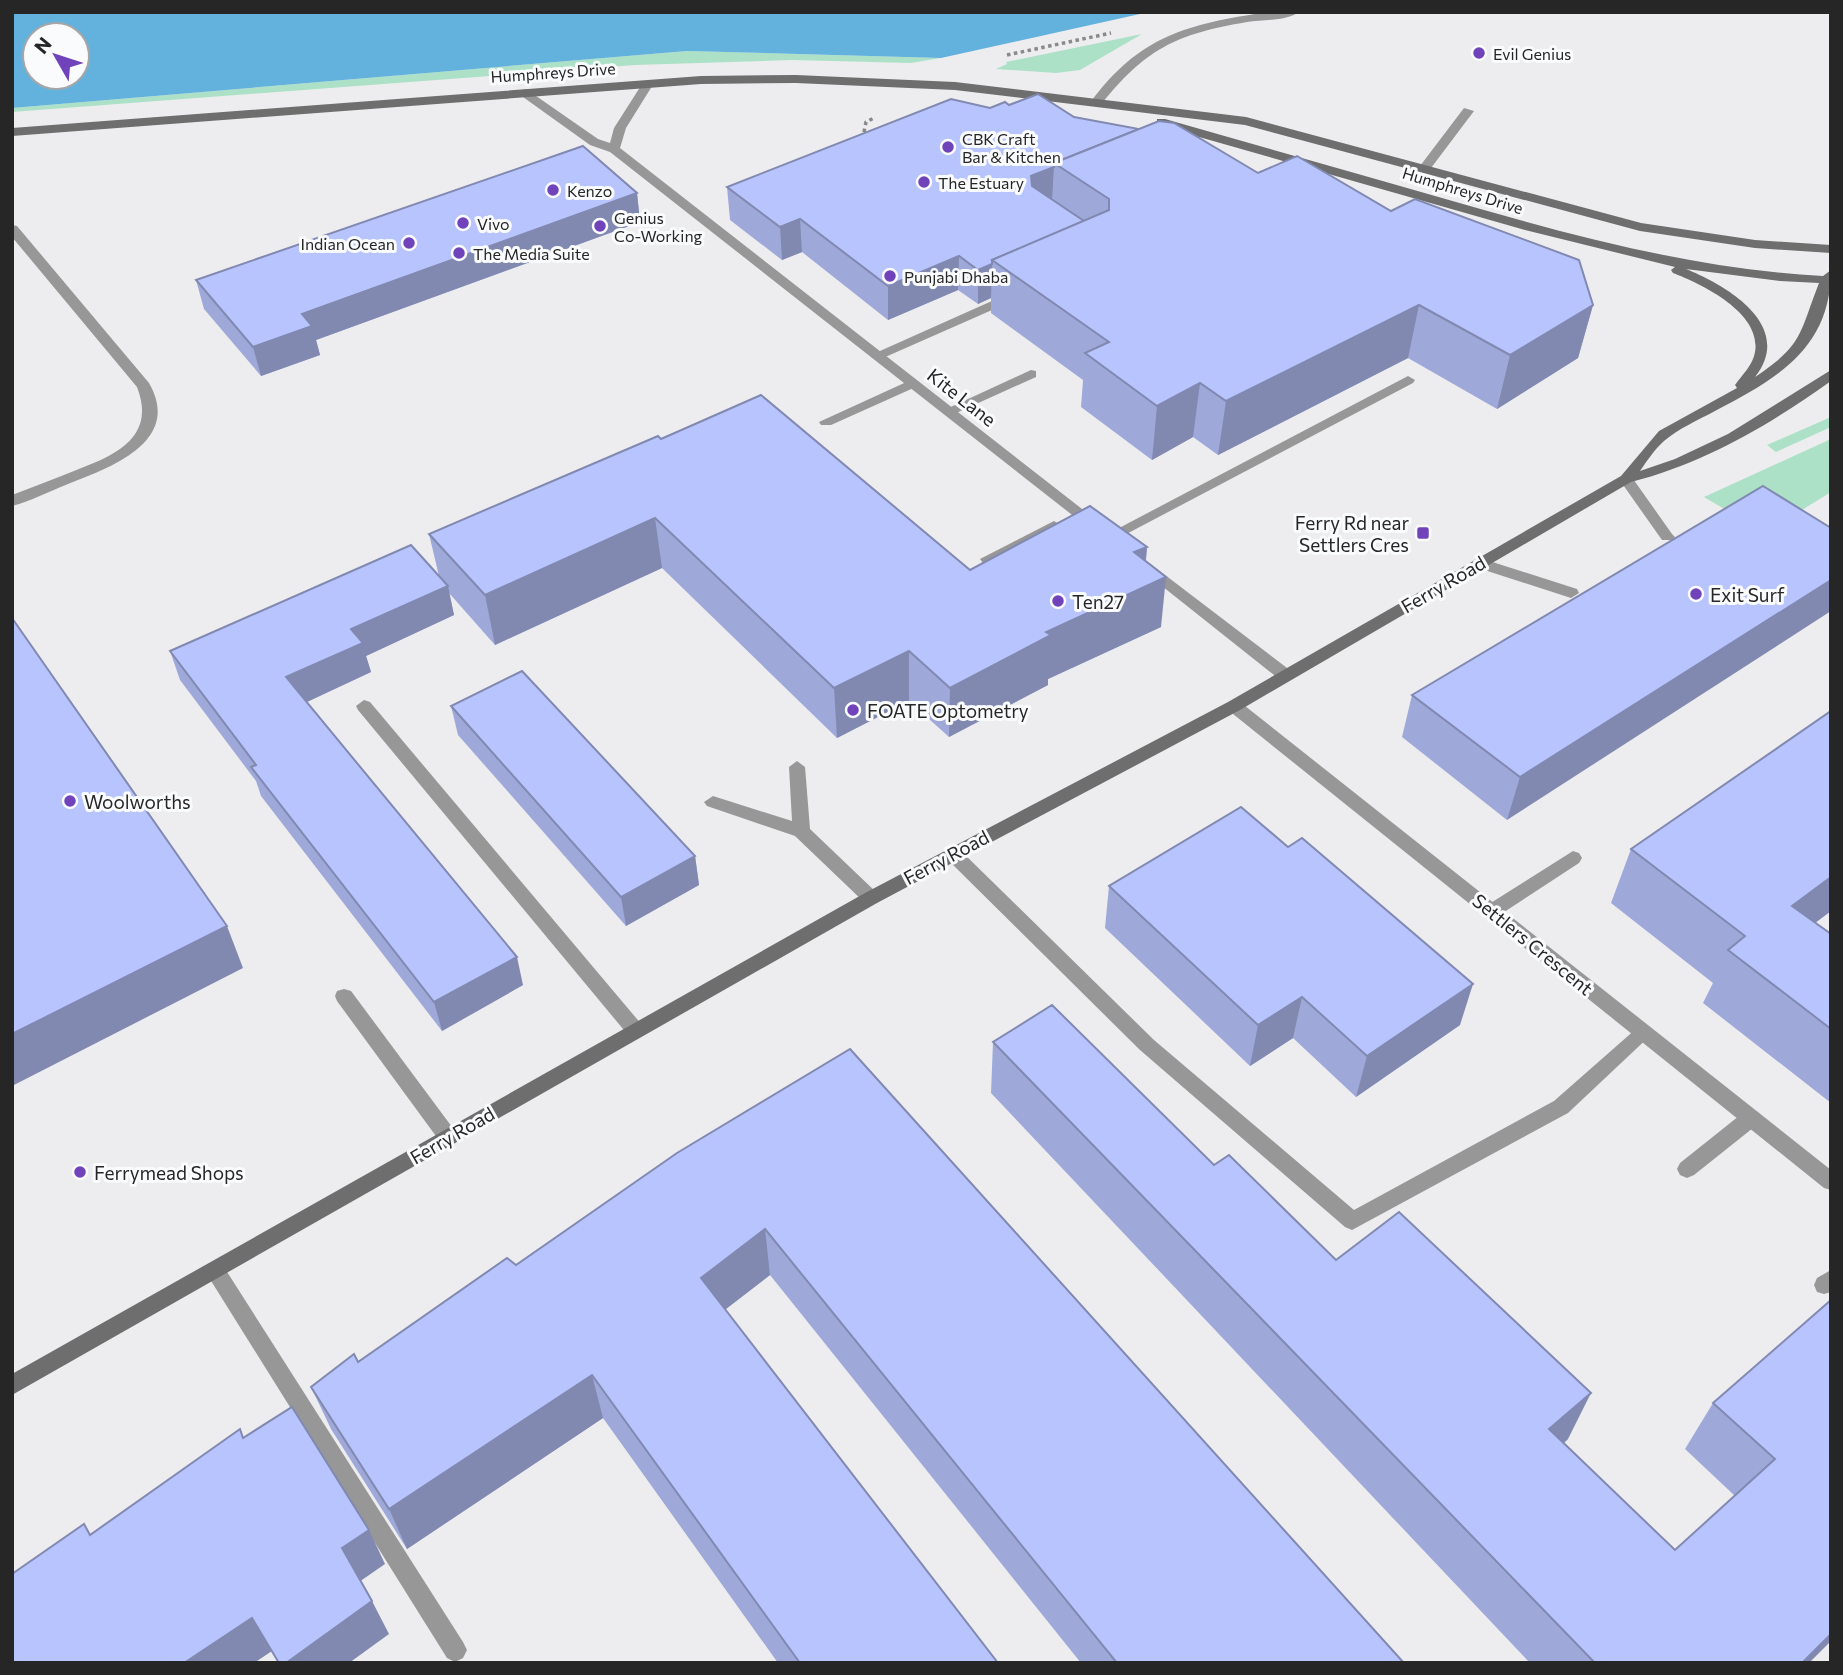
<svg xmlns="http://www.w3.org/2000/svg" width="1843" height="1675" viewBox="0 0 1843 1675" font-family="Commissioner,sans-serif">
<rect width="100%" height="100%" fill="#ededef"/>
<g fill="#ade1c7">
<polygon points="1142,34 1080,70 1056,73 996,69 1007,64 1006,62"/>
<polygon points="687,51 941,58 911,63 792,60 635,65 12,112 12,108"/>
<polygon points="1831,417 1831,427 1776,452 1767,445"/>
<polygon points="1831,439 1831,492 1786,520 1792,549 1704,497"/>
</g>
<path fill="#63b2de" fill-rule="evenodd" d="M 12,12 L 1149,12 L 941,58 L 687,51 L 12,108 ZM 35,35 L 77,35 L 77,77 L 35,77 Z"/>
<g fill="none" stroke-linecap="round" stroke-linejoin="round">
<g stroke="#89898a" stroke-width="3.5" stroke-dasharray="3.5 3.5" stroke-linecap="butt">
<polyline points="1007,55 1111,33"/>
<polyline points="864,132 866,122 874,118"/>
</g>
<g fill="#979798" fill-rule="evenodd">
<polygon points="1464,108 1474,111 1428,172 1420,172 1420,166"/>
<path d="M 12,225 L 17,226 L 149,383 C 183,442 109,468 68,484 C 50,491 31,501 12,506 L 12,495 C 33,487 54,479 74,471 C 114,456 157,438 137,387 L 12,237 Z"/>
<polygon points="1012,292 1017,293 1017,299 883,358 878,359 871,355"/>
<polygon points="1031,370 1036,371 1036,377 954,414 944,414 942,411"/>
<polygon points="1408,376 1415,380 1413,383 1115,540 1105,540 1102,537"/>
<polygon points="913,379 920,383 918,386 831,425 821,425 819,422"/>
<polygon points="1626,474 1631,476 1672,534 1675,537 1672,540 1662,540 1621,482 1619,479"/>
<polygon points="1054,521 1062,526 1059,529 993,563 983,563 980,559"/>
<polygon points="1480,558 1577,589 1579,593 1571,598 1475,567 1472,563 1475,559"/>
<polygon points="364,700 370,702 642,1025 644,1030 642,1035 635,1038 628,1035 358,710 356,706"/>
<polygon points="797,761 805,767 810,829 877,893 880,898 877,903 865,903 795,836 707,806 704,802 713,796 792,821 789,767"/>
<polygon points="952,846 958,848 1154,1040 1354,1210 1554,1101 1637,1028 1644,1025 1651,1028 1653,1033 1568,1113 1352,1230 1345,1227 1140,1050 946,858 943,853"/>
<polygon points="1573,851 1579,853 1582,858 1579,863 1498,916 1486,916 1483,911 1486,906"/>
<polygon points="344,989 351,991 455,1131 458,1137 455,1143 448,1145 441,1143 337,1001 335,996 337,991"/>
<polygon points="1751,1110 1758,1112 1761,1118 1758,1124 1694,1175 1687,1178 1680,1175 1677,1169 1680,1163 1744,1112"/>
<polygon points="215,1261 222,1264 463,1642 467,1650 463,1658 455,1662 447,1658 208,1276 205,1270 208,1264"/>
<polygon points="1831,1270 1831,1292 1824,1294 1817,1292 1814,1285 1817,1278"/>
</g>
<g fill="#979798" fill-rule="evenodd">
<path d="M 1268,12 L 1299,12 C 1287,21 1262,20 1247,22 C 1176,34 1145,49 1100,106 L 1090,103 C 1140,35 1188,24 1268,12 Z"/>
<polygon points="644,81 654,83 626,128 620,148 1100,523 1103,526 1100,529 1090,529 610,152 590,145 516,92 526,89 598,139 610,143 614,128"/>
<polygon points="1148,562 1291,671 1293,675 1291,679 1279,679 1143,571 1140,567 1143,563"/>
<polygon points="1234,700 1240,702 1831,1170 1831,1190 1824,1188 1228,710 1226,706"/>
</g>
<g fill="#6e6e6f" fill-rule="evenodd">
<polygon points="796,75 955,82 1246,117 1641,223 1755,240 1831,245 1831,253 1755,248 1640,231 1245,125 955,90 796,83 701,84 12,136 12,128 701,76"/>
<path d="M 1157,119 L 1165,119 C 1255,145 1346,170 1435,196 C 1563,233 1690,269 1823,276 L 1831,270 C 1831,348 1777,379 1715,411 C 1698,420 1678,429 1664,441 C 1654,450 1647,461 1640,471 L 1675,459 L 1728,434 L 1831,370 L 1831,381 C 1769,425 1705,463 1631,482 L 1240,710 L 877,903 L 12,1395 L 12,1374 L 865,893 L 1228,702 L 1621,476 L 1659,431 L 1737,388 L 1735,385 C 1742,375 1753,365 1755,352 C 1762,313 1702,284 1673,273 L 1671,270 L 1675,267 L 1525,230 L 1157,125 ZM 1686,269 L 1780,281 L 1819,283 C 1799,334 1804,344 1755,377 C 1795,326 1728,286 1686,269 Z"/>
</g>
</g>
<g fill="#9ea9da">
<polygon points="1009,105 1074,117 1258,173 1391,211 1593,305 1578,358 1497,409 1408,358 1218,455 1193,437 1152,460 1081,407 1083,380 991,313 991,298 978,304 958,290 888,320 802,252 782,260 730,220 727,187 990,108"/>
<polygon points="637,193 640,222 316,340 320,355 261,376 204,309 196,280"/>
<polygon points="661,439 970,570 1147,547 1146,561 1161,627 1048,679 1048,685 949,737 909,701 837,738 662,568 495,645 449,593 454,615 366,656 371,672 307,702 523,985 442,1031 261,796 256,781 180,680 170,651 439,576 429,534"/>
<polygon points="1763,486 1507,820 1402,737 1412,695"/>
<polygon points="451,706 695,856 699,885 626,926 458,735"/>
<polygon points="1831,711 1831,911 1815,923 1831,934 1831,1103 1703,1003 1713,983 1611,903 1631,849"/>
<polygon points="1109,886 1460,1025 1356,1097 1293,1038 1250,1066 1105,928"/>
<polygon points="993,1042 1214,1165 1568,1439 1564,1443 1675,1550 1735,1496 1685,1449 1713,1403 1831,1300 1809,1663 1530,1663 991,1093"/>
<polygon points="677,1153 1404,1663 1081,1663 770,1275 725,1309 998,1663 778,1663 603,1418 407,1549 331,1429 311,1387 358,1362 516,1265"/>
</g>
<g fill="#8189b1">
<polygon points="1054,167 1052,200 1030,210 1031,176"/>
<polygon points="637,193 640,222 316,340 320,355 261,376 253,347 302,314"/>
<polygon points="800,219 802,252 782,260 780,227"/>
<polygon points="959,256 958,290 888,320 888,286"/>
<polygon points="992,264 991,298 978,304 978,270"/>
<polygon points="1419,305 1408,358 1218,455 1226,401"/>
<polygon points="1593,305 1578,358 1497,409 1510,355"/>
<polygon points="1200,383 1193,437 1152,460 1157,406"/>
<polygon points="655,518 662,568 495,645 485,595"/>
<polygon points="1147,547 1143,588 1166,577 1161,627 1048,679 1048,685 949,737 950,688 1046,632 1134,552"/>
<polygon points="1831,580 1831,611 1507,820 1520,777"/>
<polygon points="448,586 454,615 366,656 371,672 296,707 286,677 351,629"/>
<polygon points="909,651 909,701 837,738 834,688"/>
<polygon points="695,856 699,885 626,926 621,897"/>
<polygon points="1831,877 1831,911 1766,959 1792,906"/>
<polygon points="227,926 243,968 12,1086 12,1034"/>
<polygon points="517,957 523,985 442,1031 434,1002"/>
<polygon points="1473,984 1460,1025 1356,1097 1367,1056"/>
<polygon points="1302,997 1293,1038 1250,1066 1258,1025"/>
<polygon points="765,1229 770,1275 708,1323 701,1278"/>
<polygon points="592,1375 603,1418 407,1549 389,1509"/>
<polygon points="1591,1393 1568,1439 1527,1474 1549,1429"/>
<polygon points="369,1530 385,1564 359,1582 342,1548"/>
<polygon points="372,1601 389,1634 349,1663 286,1663"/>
<polygon points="252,1618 272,1651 254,1663 184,1663"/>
<polygon points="1831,1634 1831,1641 1809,1663 1802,1663"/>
</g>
<g fill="#b8c4fd" stroke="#8189b1" stroke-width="2">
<polygon points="1038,94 1074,117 1139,129 1054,163 1054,167 1031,176 1032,186 1084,221 992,260 992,264 978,270 959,256 888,286 800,219 780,227 727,187 951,99 990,108 1005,102 1009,105"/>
<polygon points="1159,121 1174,123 1258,173 1297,156 1391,211 1415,199 1579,260 1593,305 1510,355 1419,305 1226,401 1200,383 1157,406 1085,353 1109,342 992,260 1109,210 1109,199 1054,163"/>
<polygon points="583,146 637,193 302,314 312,326 253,347 196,280"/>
<polygon points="761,395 970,570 1090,506 1147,547 1134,552 1166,577 1046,632 1051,635 950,688 909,651 834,688 655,518 485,595 429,534 658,436 661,439"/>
<polygon points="1763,486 1831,528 1831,580 1520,777 1412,695"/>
<polygon points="411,545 448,586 351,629 363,643 286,677 517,957 434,1002 251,767 256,765 170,651"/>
<polygon points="12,618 227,926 12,1034"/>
<polygon points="522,671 695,856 621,897 451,706"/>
<polygon points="1831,711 1831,877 1792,906 1831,934 1831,1029 1728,950 1745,936 1631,849"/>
<polygon points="1241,807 1288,847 1302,838 1473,984 1367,1056 1302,997 1258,1025 1109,886"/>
<polygon points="1052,1005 1214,1165 1229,1155 1336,1260 1399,1212 1591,1393 1549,1429 1675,1550 1775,1459 1713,1403 1831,1300 1831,1634 1802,1663 1595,1663 993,1042"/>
<polygon points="850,1049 1404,1663 1117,1663 765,1229 701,1278 998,1663 800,1663 592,1375 389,1509 311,1387 354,1354 358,1362 507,1258 516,1265 677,1153"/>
<polygon points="292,1407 369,1530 342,1548 372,1601 286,1663 279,1663 252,1618 184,1663 12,1663 12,1574 84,1524 90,1535 240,1429 243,1438"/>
</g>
<g fill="#7143bb" stroke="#fafbfd" stroke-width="2.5">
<circle cx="1479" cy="53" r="7"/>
<circle cx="948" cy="147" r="7"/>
<circle cx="924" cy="182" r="7"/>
<circle cx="553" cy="190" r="7"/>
<circle cx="463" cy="223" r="7"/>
<circle cx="600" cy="226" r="7"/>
<circle cx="409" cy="243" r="7"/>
<circle cx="459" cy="253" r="7"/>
<circle cx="890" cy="276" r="7"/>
<rect x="1416" y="526" width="14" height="14" rx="3.5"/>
<circle cx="1696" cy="594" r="7"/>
<circle cx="1058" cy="601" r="7"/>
<circle cx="853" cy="710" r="7"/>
<circle cx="70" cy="801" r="7"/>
<circle cx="80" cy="1172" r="7"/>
</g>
<g text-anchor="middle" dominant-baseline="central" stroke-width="6" stroke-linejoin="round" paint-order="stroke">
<g font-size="16" fill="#262627" stroke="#fafbfd" text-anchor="start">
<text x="1493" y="53">Evil Genius</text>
<text x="962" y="138">CBK Craft<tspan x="962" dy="18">Bar &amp; Kitchen</tspan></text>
<text x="938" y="182">The Estuary</text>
<text x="567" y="190">Kenzo</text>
<text x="614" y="217">Genius<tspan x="614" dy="18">Co-Working</tspan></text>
<text x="477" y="223">Vivo</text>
<text x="395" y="243" text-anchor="end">Indian Ocean</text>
<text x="473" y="253">The Media Suite</text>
<text x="904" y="276">Punjabi Dhaba</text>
</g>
<g font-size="16" fill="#262627" stroke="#fafbfd">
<text transform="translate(553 72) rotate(-4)">Humphreys Drive</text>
<text transform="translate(1463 190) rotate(17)">Humphreys Drive</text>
</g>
<g font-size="19" fill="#262627" stroke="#fafbfd">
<text transform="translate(962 397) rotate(38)">Kite Lane</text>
<text transform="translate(1443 584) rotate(-30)">Ferry Road</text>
<text transform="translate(946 857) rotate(-28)">Ferry Road</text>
<text transform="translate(1533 944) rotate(39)">Settlers Crescent</text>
<text transform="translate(452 1135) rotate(-30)">Ferry Road</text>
</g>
<g font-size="19" fill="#262627" stroke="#fafbfd" text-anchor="start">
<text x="1409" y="522" text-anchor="end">Ferry Rd near<tspan x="1409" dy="22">Settlers Cres</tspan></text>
<text x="1710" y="594">Exit Surf</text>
<text x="1072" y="601">Ten27</text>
<text x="867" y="710">FOATE Optometry</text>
<text x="84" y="801">Woolworths</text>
<text x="94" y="1172">Ferrymead Shops</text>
</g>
</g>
<rect width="1843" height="1675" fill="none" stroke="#262627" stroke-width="28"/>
<g transform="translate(56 56) rotate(309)"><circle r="33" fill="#fafbfd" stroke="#a5a6a7" stroke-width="2"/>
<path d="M0-5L12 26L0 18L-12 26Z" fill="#7143bb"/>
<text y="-10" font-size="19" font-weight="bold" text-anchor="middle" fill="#262627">N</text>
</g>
</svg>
